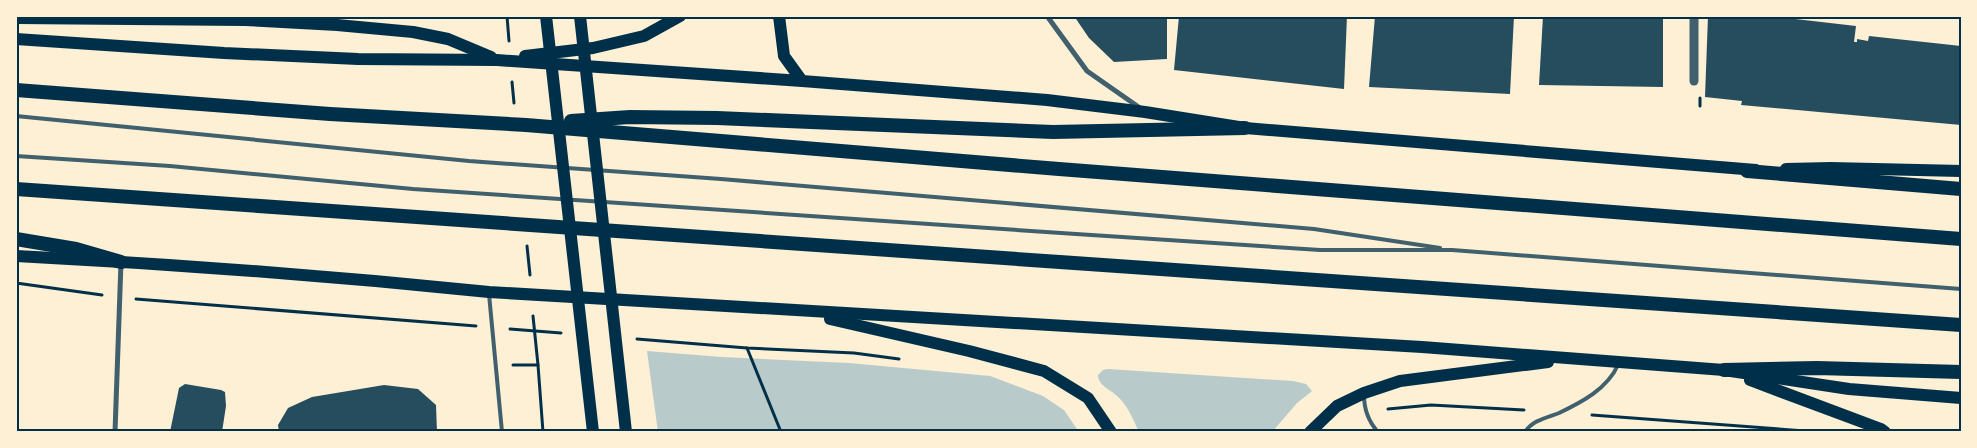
<svg xmlns="http://www.w3.org/2000/svg" width="1977" height="448" viewBox="0 0 1977 448" font-family="'Space Grotesk',sans-serif">
<rect width="100%" height="100%" fill="#fdf0d5"/>
<g fill="#b9caca">
<polygon points="647,351 722,357 849,363 990,376 1043,396 1064,410 1079,432 658,432"/>
<path d="M 1108,369 L 1293,381 L 1306,384 L 1312,391 L 1297,403 L 1272,432 L 1139,432 C 1133,419 1127,404 1116,395 C 1109,389 1098,385 1098,375 L 1103,370 Z"/>
</g>
<g fill="#264d5e">
<polygon points="1074,16 1167,16 1167,59 1114,62 1089,38"/>
<polygon points="1179,16 1347,16 1344,89 1174,70"/>
<polygon points="1375,16 1514,16 1510,94 1369,87"/>
<polygon points="1543,16 1663,16 1663,87 1539,85"/>
<polygon points="1708,16 1769,16 1856,26 1854,42 1857,42 1857,39 1868,41 1869,36 1961,46 1961,125 1741,105 1742,101 1705,97"/>
<polygon points="185,384 221,390 225,392 226,406 222,432 170,432 179,388"/>
<polygon points="384,385 418,389 436,405 437,432 279,432 278,425 288,408 312,397"/>
</g>
<g fill="none" stroke-linecap="round" stroke-linejoin="round">
<g stroke="#003049" stroke-width="3">
<polyline points="507,16 509,41"/>
<polyline points="512,82 514,103"/>
<polyline points="1700,106 1700,98"/>
<polyline points="527,246 530,275"/>
<polyline points="16,283 102,295"/>
<polyline points="136,299 476,326"/>
<polyline points="510,329 561,333"/>
<polyline points="637,339 747,348 854,353 899,359"/>
<polyline points="747,348 781,432"/>
<polyline points="513,365 538,365 533,316"/>
<polyline points="538,365 543,432"/>
<polyline points="1388,409 1431,405 1524,410"/>
<polyline points="1592,415 1819,432"/>
</g>
<g stroke="#3f606c" stroke-width="4">
<polyline points="16,116 469,161 721,179 1314,229 1440,248"/>
<polyline points="16,156 170,166 413,189 1076,234 1320,250 1452,250 1961,289"/>
<polyline points="489,294 502,432"/>
<path d="M 1364,395 C 1364,410 1368,421 1378,432"/>
<path d="M 1525,432 C 1533,420 1546,418 1559,413 C 1582,402 1607,389 1618,365"/>
</g>
<g stroke="#3f606c" stroke-width="5">
<polyline points="1047,16 1087,71 1140,108"/>
<polyline points="115,432 121,262"/>
</g>
<polyline stroke="#3f606c" stroke-width="9" points="1694,16 1694,81"/>
<g stroke="#003049" stroke-width="12">
<polyline points="546,16 593,432"/>
<polyline points="580,16 626,432"/>
<polyline points="779,16 784,56 802,81"/>
<polyline points="16,18 245,20 337,25 413,32 448,39 491,57"/>
<polyline points="16,39 224,53 358,59 497,60 802,81 1047,100 1145,112 1245,128 1756,170"/>
<polyline points="525,56 593,48 644,36 680,16"/>
<polyline points="1786,169 1831,168 1961,171"/>
<path d="M 16,256 C 174,264 332,276 489,292 L 1422,347 L 1724,370 L 1849,389 L 1961,398"/>
<polyline points="830,319 969,351 1044,371 1088,398 1111,432"/>
<polyline points="1750,380 1881,429 1885,432"/>
<polyline points="1310,432 1337,406 1364,393 1400,381 1548,362"/>
</g>
<g stroke="#003049" stroke-width="14">
<polyline points="16,90 330,114 526,125 1059,169 1961,239"/>
<polyline points="571,121 630,117 717,118 1053,132 1245,128"/>
<polyline points="1747,171 1961,189"/>
<polyline points="16,189 1961,325"/>
<polyline points="16,239 76,249 121,262"/>
<polyline points="1724,370 1817,368 1961,372"/>
</g>
</g>
<rect width="1977" height="448" fill="none" stroke="#fdf0d5" stroke-width="35"/>
<rect x="18" y="18" width="1942" height="412" fill="none" stroke="#003049" stroke-width="2"/>
</svg>
